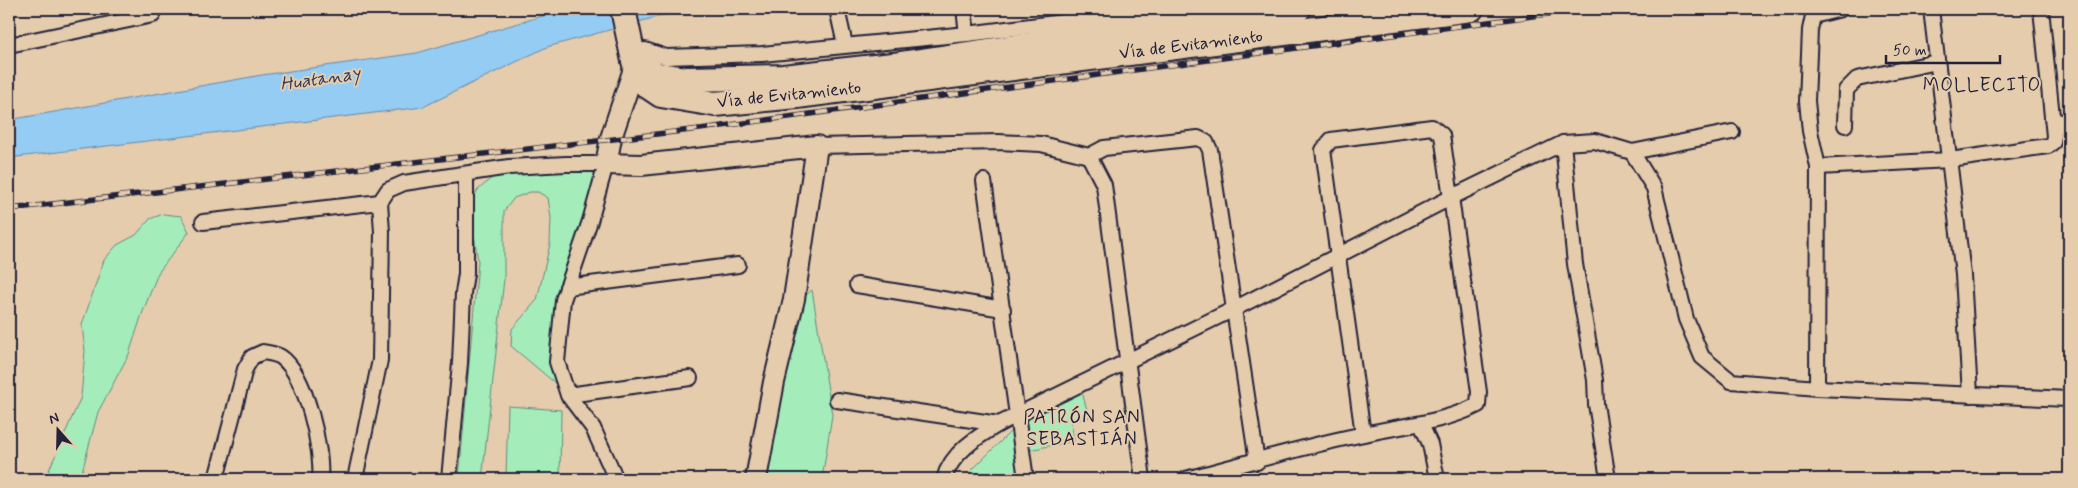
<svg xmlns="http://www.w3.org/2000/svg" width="2078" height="488" viewBox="0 0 2078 488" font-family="Mynerve,sans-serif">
<rect width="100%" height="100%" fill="#e5ccad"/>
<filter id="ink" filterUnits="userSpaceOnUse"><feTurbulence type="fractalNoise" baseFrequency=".02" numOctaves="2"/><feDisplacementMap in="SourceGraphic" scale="10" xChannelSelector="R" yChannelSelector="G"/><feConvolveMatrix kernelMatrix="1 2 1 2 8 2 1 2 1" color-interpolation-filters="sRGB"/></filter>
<g filter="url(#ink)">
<g fill="#a4edbb" stroke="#63887b">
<polygon points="583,170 594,173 592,194 551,362 555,383 511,346 512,329 537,300 550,244 551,218 548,198 538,192 530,192 514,198 504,211 504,279 482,479 459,479 478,262 472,219 472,203 477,191 495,175"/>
<polygon points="163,214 181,216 189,232 158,273 142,314 129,354 98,412 80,479 45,479 81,397 85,351 82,325 104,260 117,245 136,235 150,219"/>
<polygon points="812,290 832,415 822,479 766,479 795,305"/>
<polygon points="1081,389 1089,417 1071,421 1074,441 1029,450 1025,420"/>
<polygon points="508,406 561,410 560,479 506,479"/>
<polygon points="1015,427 1022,479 963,479"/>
</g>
<polygon fill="#94ccf3" stroke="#6688a9" points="566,9 686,9 547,47 423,107 9,158 9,120 262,75 417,53"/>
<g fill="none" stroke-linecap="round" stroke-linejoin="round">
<defs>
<g id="minor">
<polyline points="837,9 845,45"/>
<polyline points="964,9 967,34"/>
<polyline points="1931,9 1963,275 1970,395"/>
<polyline points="9,45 153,15"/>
<polyline points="637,52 645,50 666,57 762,54 967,34 1168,9"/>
<polyline points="2052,117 2069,130"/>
<polyline points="1845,125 1846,90 1857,79 1937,62"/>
<polyline points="1563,143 1575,264 1595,380 1596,404 1608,479"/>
<polyline points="817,146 998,142 1041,144 1089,156 1104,148 1198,138 1206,142 1210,150 1257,462"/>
<polyline points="1632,152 1654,188 1686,319 1702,357 1731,381 1817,388 2069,399"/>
<polyline points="1089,156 1104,185 1143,479"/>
<polyline points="1818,167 1950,160 2048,146 2053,142 2054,136 2041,9"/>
<polyline points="984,181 1026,479"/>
<polyline points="203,222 380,202"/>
<polyline points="857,285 1003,309"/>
<polyline points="567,287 738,265"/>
<polyline points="1817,388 1818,167 1810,131 1807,101 1810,30 1813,16 1841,9"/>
<polyline points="568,395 690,378"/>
<polyline points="837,400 999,424"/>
<polyline points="1421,424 1430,444 1437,479"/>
<path d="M 216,479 L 245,369 L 252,357 L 263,352 C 268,353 277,354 281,357 C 306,374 323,450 320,479"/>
<polyline points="355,479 380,360 382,232 380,202 388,190 404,183 509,167 566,164 606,164 590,221 563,300 557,362 568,395 593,428 616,479"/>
<polyline points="449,479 460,363 463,293 466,274 466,174"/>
<path d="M 944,479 C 951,453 977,437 999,424 L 1234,309 L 1452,197 L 1563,143 L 1595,141 L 1632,152 L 1732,132"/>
<path d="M 1186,479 C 1245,464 1304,446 1364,434 C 1402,425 1443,423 1478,405 L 1479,392 L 1442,135 L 1432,127 L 1331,140 L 1323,150 L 1363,434"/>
</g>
<polyline id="secondary" points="637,54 632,75 611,138 606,164 641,165 817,146 794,299 774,382 756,479"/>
<g id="trunk">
<polyline points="623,9 634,61 639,73 646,85 661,95 715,104 797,96 1471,9"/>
<polyline points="639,55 649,70 657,75 686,79 783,77 893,65 1188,22 1298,9"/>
</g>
</defs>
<use href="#minor" stroke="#22223b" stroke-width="18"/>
<use href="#secondary" stroke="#22223b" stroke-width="24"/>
<use href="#trunk" stroke="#22223b" stroke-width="28"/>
<use href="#minor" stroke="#e5ccad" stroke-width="14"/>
<use href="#secondary" stroke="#e5ccad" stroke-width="20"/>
<use href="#trunk" stroke="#e5ccad" stroke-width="24"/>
<defs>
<polyline id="rail" points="9,209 700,129 1584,9"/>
</defs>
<use href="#rail" stroke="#22223b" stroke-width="5.5"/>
<use href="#rail" stroke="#e5ccad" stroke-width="4" stroke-dasharray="11" stroke-linecap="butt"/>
</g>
</g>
<g text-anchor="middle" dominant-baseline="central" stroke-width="4" stroke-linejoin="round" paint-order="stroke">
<g font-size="18" fill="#22223b" stroke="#e5ccad">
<text transform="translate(1191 45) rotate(-7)">Vía de Evitamiento</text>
<text transform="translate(789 95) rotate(-6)">Vía de Evitamiento</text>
</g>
<g font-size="19" font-style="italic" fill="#333c57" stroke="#e5ccad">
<text transform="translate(320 79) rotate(-8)">Huatanay</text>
</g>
<g font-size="19" letter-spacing="1" fill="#22223b" stroke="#e5ccad">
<text x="1982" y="85">MOLLECITO</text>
<text x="1082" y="417">PATRÓN SAN<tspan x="1082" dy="22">SEBASTIÁN</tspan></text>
</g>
</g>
<rect width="2078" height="488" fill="none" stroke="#e5ccad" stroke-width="30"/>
<rect x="15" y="15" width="2048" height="458" fill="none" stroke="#22223b" stroke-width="2" filter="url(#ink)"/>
<g transform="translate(58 430) rotate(340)" stroke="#e5ccad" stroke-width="4" paint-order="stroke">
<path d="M0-4L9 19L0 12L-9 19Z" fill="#22223b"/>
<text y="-8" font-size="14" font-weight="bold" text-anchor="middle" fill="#22223b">N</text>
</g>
<path d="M1886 55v8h114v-8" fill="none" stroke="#22223b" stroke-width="2.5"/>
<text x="1893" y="55" font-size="15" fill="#22223b" stroke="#e5ccad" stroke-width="4" paint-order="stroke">50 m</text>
</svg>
